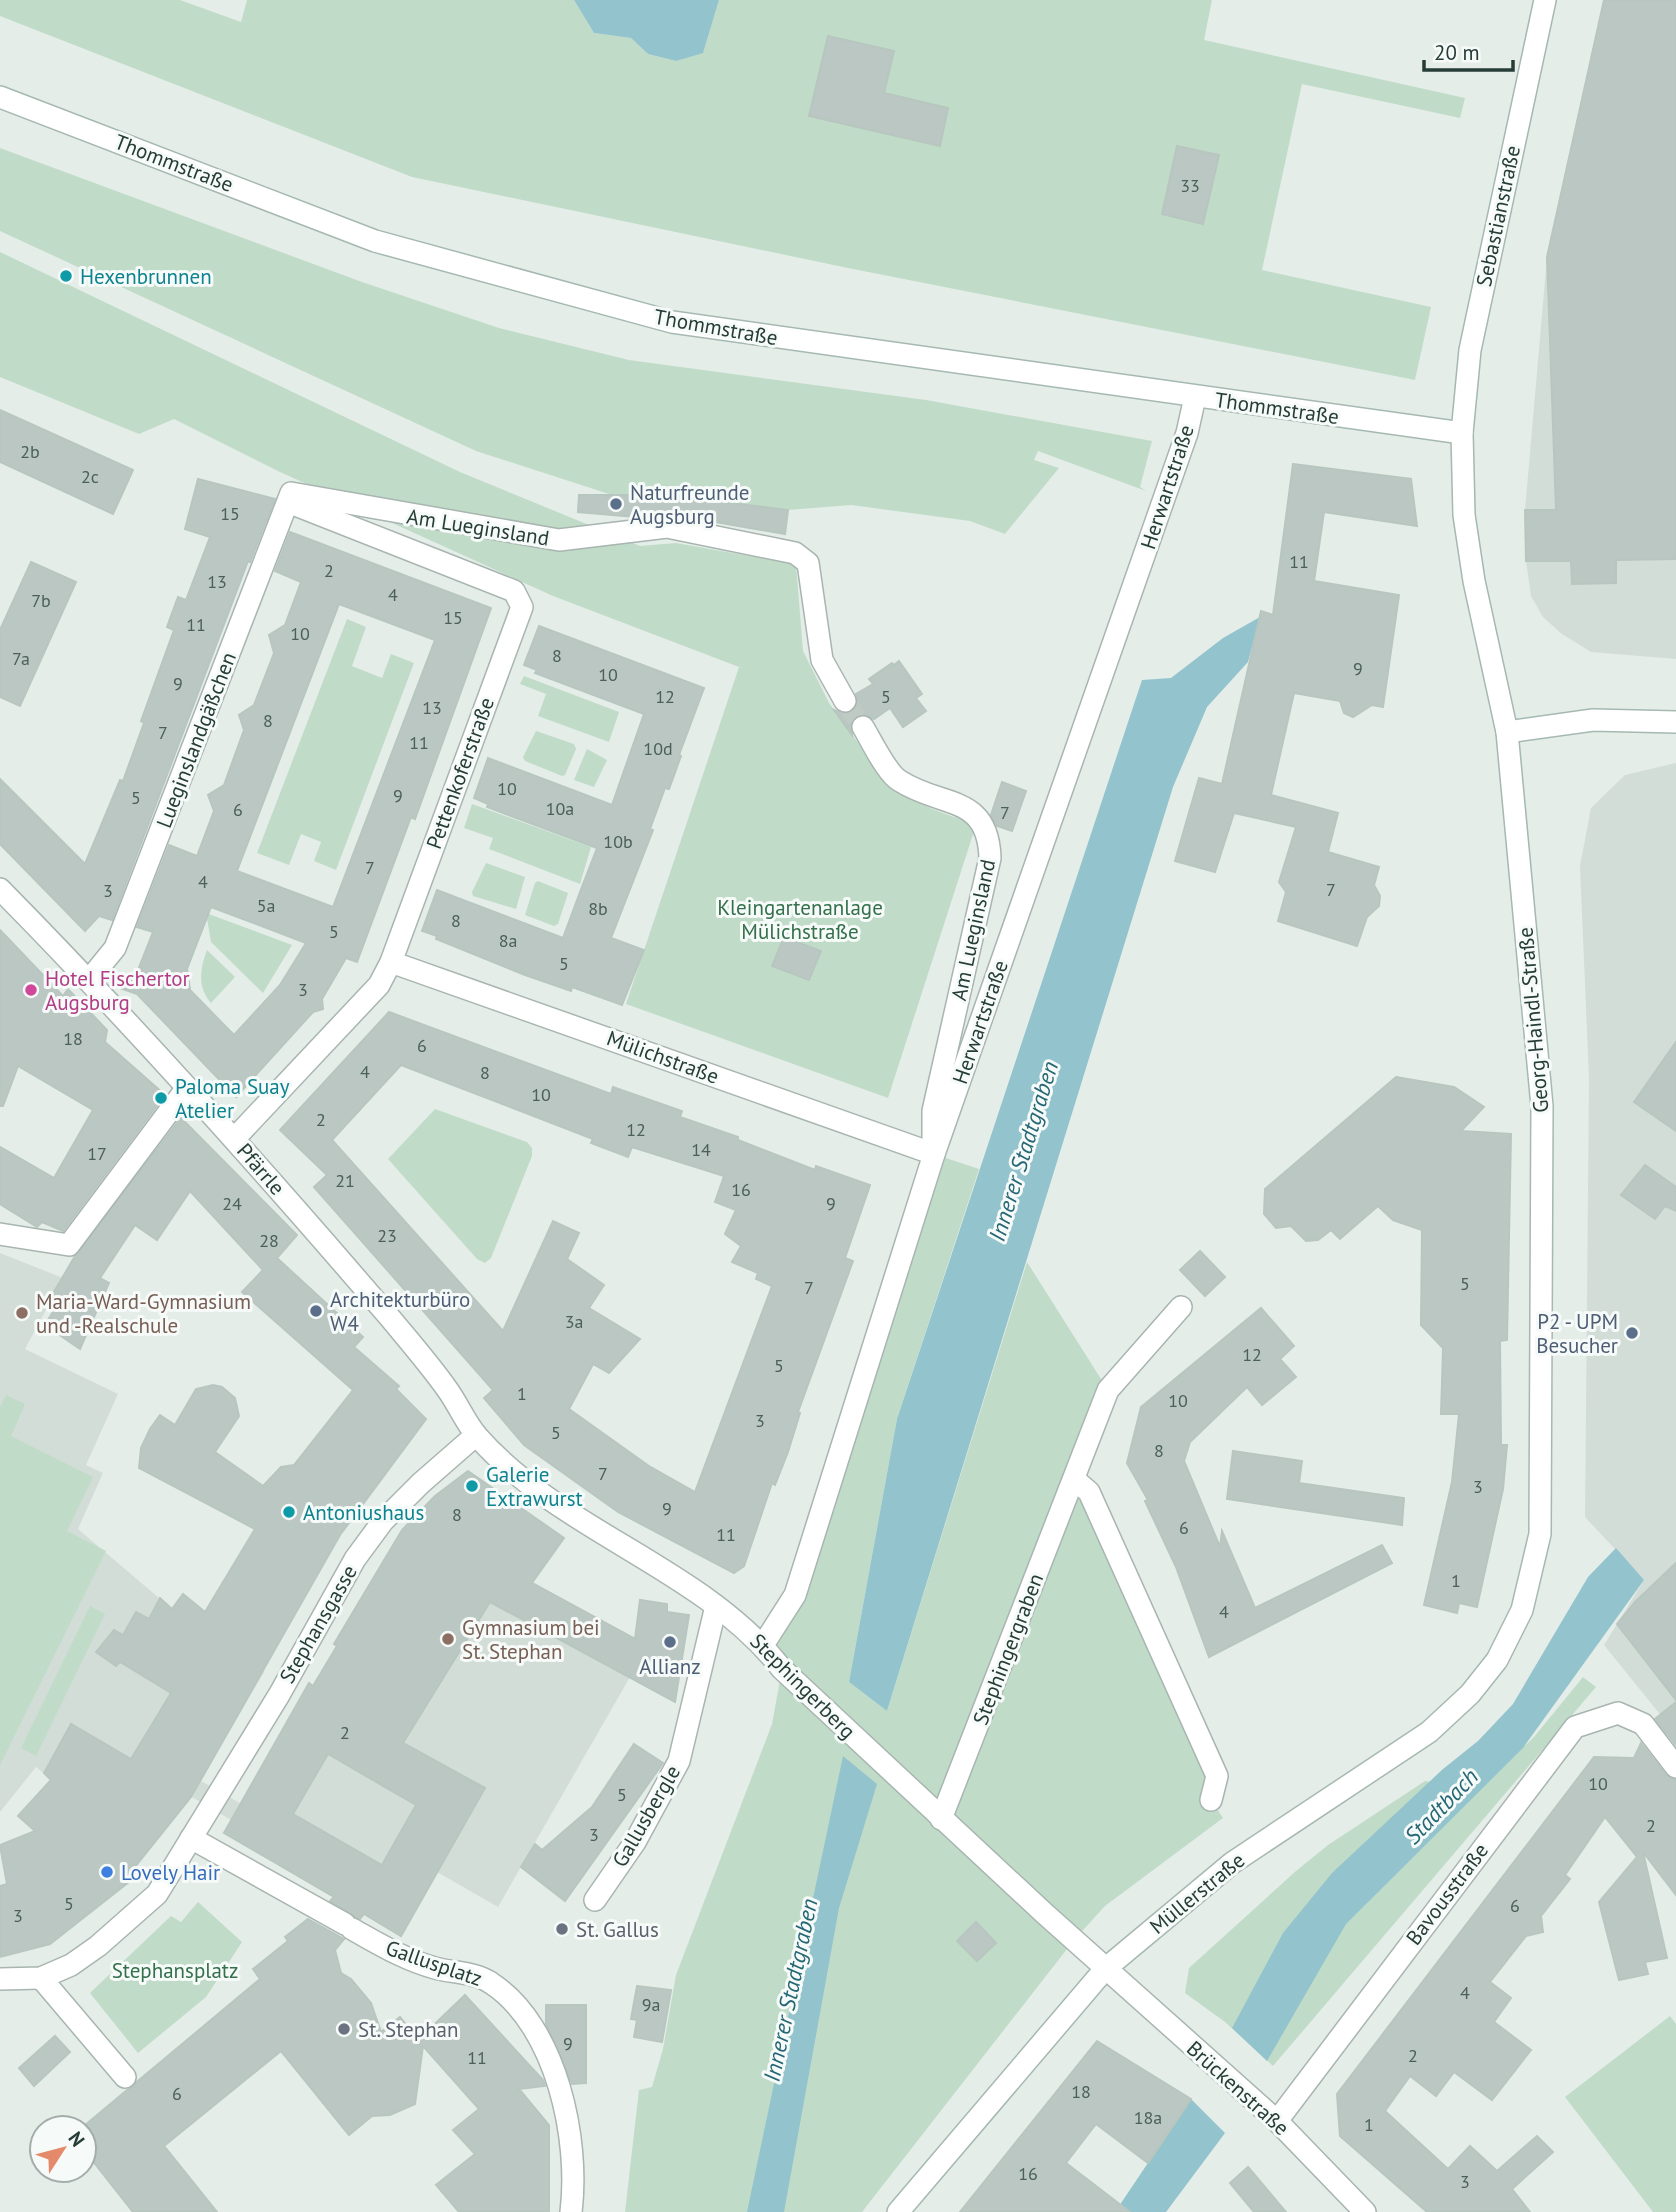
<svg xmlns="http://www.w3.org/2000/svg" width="1676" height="2212" viewBox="0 0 1676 2212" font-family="'PT Sans',sans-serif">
<rect width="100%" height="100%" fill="#e5ede9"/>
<g fill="#d3ddd8">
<polygon points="1604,0 1676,0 1676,659 1591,652 1562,634 1543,617 1531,596 1526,561 1525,510 1547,257"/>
<polygon points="1676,763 1676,1734 1604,1645 1644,1580 1585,1517 1589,1079 1580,866 1591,808 1625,775"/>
<polygon points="0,1253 63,1278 25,1349 118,1394 86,1465 103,1473 78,1529 172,1609 264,1672 201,1781 240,1803 309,1683 313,1686 397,1539 630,1677 498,1907 437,1872 401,1936 224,1833 231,1820 190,1796 144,1856 36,1767 0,1812"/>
</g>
<g fill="#c0dcc8">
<polygon points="0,0 180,0 241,22 247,0 574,0 594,33 631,38 648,54 676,61 703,52 719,0 1212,0 1204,40 1465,98 1460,118 1302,84 1262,270 1431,307 1415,380 848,268 412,177 0,16"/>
<polygon points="0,148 362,282 499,328 629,360 926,400 1152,441 1140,487 1146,491 1038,451 1034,460 1059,468 1005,534 970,521 851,505 788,510 676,496 612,495 476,451 0,231"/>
<polygon points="0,252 460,472 640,546 676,543 796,564 803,651 829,703 891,788 932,809 976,825 888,1098 626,1004 739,667 553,596 280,472 174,419 139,434 0,377"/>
<polygon points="347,619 366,627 352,666 382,678 391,654 414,663 336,870 314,861 321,842 301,834 289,865 257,853"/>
<polygon points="524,676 619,712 609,742 538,716 546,694 520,684"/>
<polygon points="536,731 574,744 576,749 565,775 562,776 525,761 523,757"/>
<polygon points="587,749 607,760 594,787 574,780"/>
<polygon points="472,804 591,847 580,884 489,849 493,838 464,828"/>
<polygon points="486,863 525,877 516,909 473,896 472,892"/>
<polygon points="538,881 568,893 558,924 554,926 525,915 535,883"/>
<polygon points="206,913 292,945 263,993 211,942"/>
<path d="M 207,950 L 235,977 L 211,1003 C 197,987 200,969 207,950 Z"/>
<polygon points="435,1109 527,1142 532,1148 532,1156 491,1258 485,1263 477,1259 388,1159"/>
<polygon points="934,1154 979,1169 897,1419 849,1682 887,1711 1027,1262 1108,1390 1074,1479 1217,1776 1211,1800 1223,1818 1105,1906 1074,1940 862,2212 625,2212 639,2090 652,2087 663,2049 676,1975 772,1724 782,1669 763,1645 795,1595"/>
<polygon points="6,1395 25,1404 11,1436 93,1477 67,1531 106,1551 0,1765 0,1407"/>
<polygon points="90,1606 105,1614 36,1756 21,1748"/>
<polygon points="1583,1677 1596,1687 1273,2066 1225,2022 1185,1993 1189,1968 1296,1871 1328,1845 1425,1781 1480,1788 1534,1737"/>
<polygon points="198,1902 242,1942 206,1997 138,2053 90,1993 171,1916 181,1922"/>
<polygon points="1670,2016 1676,2024 1676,2212 1653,2212 1565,2097"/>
</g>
<g fill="#93c3cc">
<polygon points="574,0 719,0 703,53 676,61 648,54 631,38 594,33"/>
<polygon points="1260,617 1248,662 1207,707 1173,787 887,1711 849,1682 897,1419 1142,680 1171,678 1223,638"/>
<polygon points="1616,1548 1644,1580 1523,1748 1346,1924 1267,2061 1232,2028 1283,1933 1332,1873 1443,1769 1478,1741 1513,1704 1588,1577"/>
<polygon points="843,1756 877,1784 839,1908 784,2212 747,2212"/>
<polygon points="1191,2099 1225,2133 1166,2212 1115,2212"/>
</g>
<g fill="#bbc7c2" stroke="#b8c6c0" stroke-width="2" fill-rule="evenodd">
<polygon points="1604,0 1676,0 1676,559 1616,560 1616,583 1572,584 1571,561 1526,561 1525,510 1556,510 1547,257"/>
<polygon points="828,36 894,51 884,93 948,108 940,146 809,116"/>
<polygon points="1177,146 1219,155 1203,224 1162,214"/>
<polygon points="0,410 133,470 113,514 0,462"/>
<polygon points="1293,464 1411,479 1417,526 1324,512 1314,581 1399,595 1383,707 1372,705 1353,717 1344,713 1340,701 1294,693 1271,795 1338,813 1328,852 1379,867 1374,885 1380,896 1379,906 1367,917 1357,946 1278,921 1286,892 1279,882 1296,827 1234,813 1215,872 1175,861 1199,778 1222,784 1261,611 1273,615"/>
<polygon points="198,479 275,499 250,562 248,561 112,920 99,916 85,931 0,844 0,779 85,864 120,780 123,781 144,723 141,721 174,630 167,627 178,597 186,600 210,537 185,529"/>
<polygon points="579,495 664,495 788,510 785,534 669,514 636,517 578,512"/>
<path d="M 290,532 L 491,608 L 415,819 L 411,817 L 357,962 L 346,958 L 322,999 L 323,1009 L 313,1012 L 236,1097 L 137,994 L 120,988 L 138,970 L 153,932 L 137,927 L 169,845 L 197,856 L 214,811 L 208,795 L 224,785 L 244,730 L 239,715 L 254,705 L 274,653 L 269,635 L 285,625 L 301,582 L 275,571 ZM 339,604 L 435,640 L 333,907 L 237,871 ZM 211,907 L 306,943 L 280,985 L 234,1035 L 190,990 L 187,969 Z"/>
<polygon points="31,562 76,582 20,706 0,697 0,630"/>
<polygon points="539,626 704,688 679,755 681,756 669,789 665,788 650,829 653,830 611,938 644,950 622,1005 572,987 571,991 525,975 436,939 437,936 422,931 437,890 563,938 580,892 597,848 487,807 488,804 474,798 488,758 612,805 644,714 535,673 537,670 524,665"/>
<polygon points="899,661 922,694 916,698 926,711 903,727 890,708 874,719 864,714 857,715 851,721 852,735 834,710 844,714 852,712 858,702 856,694 873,684 869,679 892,663 894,665"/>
<polygon points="1002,782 1026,791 1012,831 997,826 991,815"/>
<polygon points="0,930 63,996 68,989 107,1030 105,1042 165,1095 63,1231 42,1222 37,1227 0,1204 0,1147 54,1178 93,1110 18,1066 3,1106 0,1106"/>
<polygon points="784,937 821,951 809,980 772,966"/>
<path d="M 389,1012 L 611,1094 L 613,1087 L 682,1111 L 680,1117 L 738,1137 L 738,1140 L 815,1170 L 816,1166 L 870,1185 L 845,1258 L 853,1261 L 798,1412 L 800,1413 L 788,1452 L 775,1485 L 772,1483 L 744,1566 L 734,1573 L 618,1512 L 524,1445 L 484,1398 L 493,1390 L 314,1187 L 327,1175 L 280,1130 ZM 401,1065 L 593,1139 L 591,1143 L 628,1157 L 632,1147 L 724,1176 L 715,1202 L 736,1210 L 725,1234 L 741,1246 L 732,1262 L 758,1273 L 756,1279 L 772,1286 L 695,1492 L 649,1466 L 569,1409 L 593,1364 L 609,1373 L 640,1339 L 589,1308 L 604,1285 L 567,1259 L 579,1233 L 553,1221 L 503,1331 L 332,1140 Z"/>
<polygon points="1676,1042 1676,1131 1634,1102"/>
<polygon points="1396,1077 1454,1087 1484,1107 1461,1131 1511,1134 1507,1340 1500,1341 1501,1445 1507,1445 1503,1489 1477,1607 1459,1603 1457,1613 1424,1605 1452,1482 1459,1414 1441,1414 1443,1348 1421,1325 1422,1230 1393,1220 1378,1206 1340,1239 1331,1230 1318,1240 1306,1241 1291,1226 1276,1228 1264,1214 1265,1189"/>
<polygon points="181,1118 297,1235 277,1258 363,1337 354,1347 399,1386 396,1389 426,1419 340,1535 191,1797 134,1868 139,1874 50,1944 0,1957 0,1886 7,1884 0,1845 35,1831 18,1816 51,1780 44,1773 71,1724 131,1759 171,1693 120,1662 116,1666 96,1652 114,1630 123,1635 136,1612 149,1619 160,1598 172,1609 183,1594 205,1612 255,1529 139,1468 141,1448 150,1429 160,1415 175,1425 196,1389 213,1385 222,1387 235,1398 239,1416 215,1452 263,1486 281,1467 294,1465 353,1390 242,1292 263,1270 190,1191 157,1240 135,1225 100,1278 109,1283 80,1349 45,1325 59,1302 51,1297 75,1256"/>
<polygon points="1645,1165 1676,1187 1676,1211 1665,1206 1655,1219 1621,1195"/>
<polygon points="1200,1251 1225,1277 1205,1296 1180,1270"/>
<polygon points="1261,1308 1294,1346 1280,1359 1296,1377 1262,1405 1247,1387 1190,1442 1184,1461 1220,1547 1222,1531 1255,1608 1382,1545 1392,1563 1209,1657 1176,1567 1145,1501 1148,1500 1127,1463 1141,1407"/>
<polygon points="1233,1451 1302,1461 1299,1483 1404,1498 1402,1525 1227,1499"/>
<path d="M 468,1471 L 564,1538 L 532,1583 L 635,1639 L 640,1600 L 667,1604 L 667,1612 L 689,1615 L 675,1702 L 490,1602 L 403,1743 L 485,1788 L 401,1936 L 364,1914 L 360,1919 L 356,1917 L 330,1901 L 334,1897 L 224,1833 L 309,1683 L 313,1686 L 337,1646 L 334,1644 L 402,1530 L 435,1496 ZM 328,1754 L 416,1805 L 382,1865 L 293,1814 Z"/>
<polygon points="1676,1563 1676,1700 1617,1624 1635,1602"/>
<polygon points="1676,1702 1676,1745 1655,1719"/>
<polygon points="1641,1743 1666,1775 1676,1780 1676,1895 1643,1852 1667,1958 1645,1962 1648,1974 1619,1980 1599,1902 1637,1857 1605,1817 1565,1875 1570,1879 1541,1916 1543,1932 1526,1936 1490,1982 1511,1998 1494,2022 1531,2050 1492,2100 1454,2072 1436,2096 1410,2076 1385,2111 1448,2169 1470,2146 1497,2171 1537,2136 1553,2152 1512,2189 1530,2212 1427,2212 1340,2136 1337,2094 1594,1757 1634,1758"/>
<polygon points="634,1744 663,1763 565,1901 521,1867 535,1844 542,1850 592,1807"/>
<polygon points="308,1919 344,1939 335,1950 341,1973 351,1979 371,2003 381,2032 400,2017 418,2040 465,1995 543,2080 545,2086 519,2089 549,2125 549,2212 459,2212 436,2185 475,2154 453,2130 479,2109 423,2046 415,2104 390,2115 372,2116 349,2135 281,2051 164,2146 217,2212 133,2212 84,2150 84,2126 260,1979 253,1969 288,1941 285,1937"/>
<polygon points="976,1922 996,1943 977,1961 957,1941"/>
<polygon points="637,1986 671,1990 662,2042 634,2037 637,2020 631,2019"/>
<polygon points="546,2005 586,2005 586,2083 572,2084 546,2024"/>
<polygon points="55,2036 70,2052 34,2086 19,2068"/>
<polygon points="1097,2041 1191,2099 1148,2163 1096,2124 1066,2163 1130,2212 960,2212"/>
<polygon points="1248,2167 1286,2212 1254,2212 1230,2183"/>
</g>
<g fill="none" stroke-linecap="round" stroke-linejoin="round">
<polyline stroke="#bfcac5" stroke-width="21" stroke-dasharray="21 10" stroke-linecap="butt" points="845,701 863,727"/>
<defs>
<g id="street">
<path d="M 863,727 C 871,740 887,774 900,781 C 942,808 988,794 990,858 L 933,1111 L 933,1138"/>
<path d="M 0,889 C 136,1027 265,1172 391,1319 C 410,1342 430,1365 447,1389 C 458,1404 465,1422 477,1436 C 562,1533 702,1567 782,1669 L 1044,1913 L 1277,2121 L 1365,2212"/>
<polyline points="391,962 934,1154"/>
<polyline points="89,980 115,948 291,493 559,540 667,527 795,553 808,563 822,660 845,701"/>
<polyline points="235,1138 379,985 391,962 522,607 514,591 293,504"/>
<polyline points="0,1234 69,1245 186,1089"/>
<polyline points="1074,1479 1089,1492 1217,1776 1211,1800"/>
<polyline points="763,1645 795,1595 934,1154 1187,433 1195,397"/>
<polyline points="941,1819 1108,1390 1181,1307"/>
<polyline points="191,1838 345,1924"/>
<polyline points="595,1900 635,1842 679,1761 716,1606"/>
<path d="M 352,1929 C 379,1944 405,1960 435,1968 C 453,1973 475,1972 491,1983 C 557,2026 580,2140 571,2212"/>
<polyline points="41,1978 125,2077"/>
<polyline points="0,1979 41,1978 71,1965 98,1946 157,1894 279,1695 355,1559 383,1521 421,1483 476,1435"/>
<polyline points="1277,2121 1575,1727 1618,1713 1643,1724 1676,1767"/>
</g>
<g id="secondary">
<polyline points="0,97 375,241 672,322 1462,433"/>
<polyline points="1507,732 1593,720 1676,722"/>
<polyline points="898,2212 1105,1969 1232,1863 1429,1732 1470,1694 1497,1660 1522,1610 1540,1534 1542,1106 1507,732 1474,581 1464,515 1462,433 1470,350 1545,0"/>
</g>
</defs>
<use href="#street" stroke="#a8b5b0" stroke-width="24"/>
<use href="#secondary" stroke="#a5b8b1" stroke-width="24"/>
<use href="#street" stroke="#fff" stroke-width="21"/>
<use href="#secondary" stroke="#fff" stroke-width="21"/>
</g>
<g fill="#0f9aa8" stroke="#f6faf8" stroke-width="2.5">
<circle cx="66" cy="276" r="7"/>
<circle cx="161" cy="1098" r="7"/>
<circle cx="472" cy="1486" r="7"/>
<circle cx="289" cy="1512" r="7"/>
</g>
<g fill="#5c6f8a" stroke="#f6faf8" stroke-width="2.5">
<circle cx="616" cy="504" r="7"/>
<circle cx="316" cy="1311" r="7"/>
<circle cx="1632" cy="1333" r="7"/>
<circle cx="670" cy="1642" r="7"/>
</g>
<circle fill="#d1479c" stroke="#f6faf8" stroke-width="2.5" cx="31" cy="990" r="7"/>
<g fill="#8d6e63" stroke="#f6faf8" stroke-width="2.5">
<circle cx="22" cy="1313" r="7"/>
<circle cx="448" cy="1639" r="7"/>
</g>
<circle fill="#3f7fe0" stroke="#f6faf8" stroke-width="2.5" cx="107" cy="1872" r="7"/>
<g fill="#6b7280" stroke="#f6faf8" stroke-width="2.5">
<circle cx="562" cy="1929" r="7"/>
<circle cx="344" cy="2029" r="7"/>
</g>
<g text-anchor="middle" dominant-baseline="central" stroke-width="6" stroke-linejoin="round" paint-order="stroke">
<g font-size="18" fill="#4b605a">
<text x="1190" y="185">33</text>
<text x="30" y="451">2b</text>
<text x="90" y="476">2c</text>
<text x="230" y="513">15</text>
<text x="1299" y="561">11</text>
<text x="329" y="570">2</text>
<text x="217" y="581">13</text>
<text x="393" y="594">4</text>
<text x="41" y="600">7b</text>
<text x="453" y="617">15</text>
<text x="196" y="624">11</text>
<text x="300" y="633">10</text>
<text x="557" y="655">8</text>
<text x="21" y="658">7a</text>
<text x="1358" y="668">9</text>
<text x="608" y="674">10</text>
<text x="178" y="683">9</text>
<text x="665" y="696">12</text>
<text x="886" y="696">5</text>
<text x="432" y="707">13</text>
<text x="268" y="720">8</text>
<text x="163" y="732">7</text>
<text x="419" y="742">11</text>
<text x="658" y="748">10d</text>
<text x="507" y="788">10</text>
<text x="398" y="795">9</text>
<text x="136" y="797">5</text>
<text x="560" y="808">10a</text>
<text x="238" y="809">6</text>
<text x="1005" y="812">7</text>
<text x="618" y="841">10b</text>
<text x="370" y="867">7</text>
<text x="203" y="881">4</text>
<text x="1331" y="889">7</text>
<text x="108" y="890">3</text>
<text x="266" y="905">5a</text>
<text x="598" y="908">8b</text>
<text x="456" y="920">8</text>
<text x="334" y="931">5</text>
<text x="508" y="940">8a</text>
<text x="564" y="963">5</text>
<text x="303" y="989">3</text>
<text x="73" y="1038">18</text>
<text x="422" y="1045">6</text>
<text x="365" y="1071">4</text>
<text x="485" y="1072">8</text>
<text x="541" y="1094">10</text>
<text x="321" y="1119">2</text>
<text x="636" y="1129">12</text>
<text x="701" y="1149">14</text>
<text x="97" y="1153">17</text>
<text x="345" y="1180">21</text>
<text x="741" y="1189">16</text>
<text x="232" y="1203">24</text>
<text x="831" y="1203">9</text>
<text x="387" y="1235">23</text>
<text x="269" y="1240">28</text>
<text x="1465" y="1283">5</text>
<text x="809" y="1287">7</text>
<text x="574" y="1321">3a</text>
<text x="1252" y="1354">12</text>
<text x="779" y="1365">5</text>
<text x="522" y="1393">1</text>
<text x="1178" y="1400">10</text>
<text x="760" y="1420">3</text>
<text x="556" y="1432">5</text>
<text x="1159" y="1450">8</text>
<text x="603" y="1473">7</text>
<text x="1478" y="1486">3</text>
<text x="667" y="1508">9</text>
<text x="457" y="1514">8</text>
<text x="1184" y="1527">6</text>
<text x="726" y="1534">11</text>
<text x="1456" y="1580">1</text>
<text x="1224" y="1611">4</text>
<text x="345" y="1732">2</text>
<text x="1598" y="1783">10</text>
<text x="622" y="1794">5</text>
<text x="1651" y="1825">2</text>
<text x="594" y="1834">3</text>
<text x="69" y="1903">5</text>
<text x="1515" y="1905">6</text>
<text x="18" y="1915">3</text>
<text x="1465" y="1992">4</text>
<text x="651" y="2004">9a</text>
<text x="568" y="2043">9</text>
<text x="1413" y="2055">2</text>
<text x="477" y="2057">11</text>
<text x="1081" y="2091">18</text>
<text x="177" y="2093">6</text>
<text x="1148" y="2117">18a</text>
<text x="1369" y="2124">1</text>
<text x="1028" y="2173">16</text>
<text x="1465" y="2181">3</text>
</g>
<g font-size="21" fill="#263d37" stroke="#f6faf8">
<text transform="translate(174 163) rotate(21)">Thommstraße</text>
<text transform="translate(1498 216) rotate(-78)">Sebastianstraße</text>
<text transform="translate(716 327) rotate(10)">Thommstraße</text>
<text transform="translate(1277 408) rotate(8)">Thommstraße</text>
<text transform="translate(1167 487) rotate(-72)">Herwartstraße</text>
<text transform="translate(478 527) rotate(9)">Am Lueginsland</text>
<text transform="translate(196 740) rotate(-69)">Lueginslandgäßchen</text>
<text transform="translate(460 773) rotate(-70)">Pettenkoferstraße</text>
<text transform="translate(973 930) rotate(-78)">Am Lueginsland</text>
<text transform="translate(1533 1020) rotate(-95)">Georg-Haindl-Straße</text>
<text transform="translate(980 1022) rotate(-71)">Herwartstraße</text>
<text transform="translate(663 1057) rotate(20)">Mülichstraße</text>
<text transform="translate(261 1169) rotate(49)">Pfärrle</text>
<text transform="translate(318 1624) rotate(-60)">Stephansgasse</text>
<text transform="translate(1008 1649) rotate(-69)">Stephingergraben</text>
<text transform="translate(803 1686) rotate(45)">Stephingerberg</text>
<text transform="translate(646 1816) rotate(-60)">Gallusbergle</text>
<text transform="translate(1197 1893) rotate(-39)">Müllerstraße</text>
<text transform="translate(1447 1894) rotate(-53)">Bavousstraße</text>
<text transform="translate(434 1963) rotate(19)">Gallusplatz</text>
<text transform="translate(1238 2088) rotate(42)">Brückenstraße</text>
</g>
<g font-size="21" fill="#0d838f" stroke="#f6faf8" text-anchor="start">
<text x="80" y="276">Hexenbrunnen</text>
<text x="175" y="1086">Paloma Suay<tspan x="175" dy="24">Atelier</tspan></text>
<text x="486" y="1474">Galerie<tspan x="486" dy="24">Extrawurst</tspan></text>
<text x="303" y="1512">Antoniushaus</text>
</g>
<g font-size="21" fill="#4e5e75" stroke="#f6faf8" text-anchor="start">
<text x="630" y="492">Naturfreunde<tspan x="630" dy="24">Augsburg</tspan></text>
<text x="330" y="1299">Architekturbüro<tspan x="330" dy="24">W4</tspan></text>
<text x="1618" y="1321" text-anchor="end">P2 - UPM<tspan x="1618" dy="24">Besucher</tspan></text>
<text x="670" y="1666" text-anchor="middle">Allianz</text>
</g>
<g font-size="21" fill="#34704b" stroke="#f6faf8">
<text x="800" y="907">Kleingartenanlage<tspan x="800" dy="24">Mülichstraße</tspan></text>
<text x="175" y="1970">Stephansplatz</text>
</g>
<g font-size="21" fill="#b23c85" stroke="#f6faf8" text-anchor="start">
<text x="45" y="978">Hotel Fischertor<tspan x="45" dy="24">Augsburg</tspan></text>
</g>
<g font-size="21" fill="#785e54" stroke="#f6faf8" text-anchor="start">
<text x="36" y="1301">Maria-Ward-Gymnasium<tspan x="36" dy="24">und -Realschule</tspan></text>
<text x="462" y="1627">Gymnasium bei<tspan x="462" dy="24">St. Stephan</tspan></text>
</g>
<g font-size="21" fill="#366cbe" stroke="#f6faf8" text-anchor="start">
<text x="121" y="1872">Lovely Hair</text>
</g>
<g font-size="21" fill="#5b616d" stroke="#f6faf8" text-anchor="start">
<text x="576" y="1929">St. Gallus</text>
<text x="358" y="2029">St. Stephan</text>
</g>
<g font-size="23" font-style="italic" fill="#256774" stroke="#f6faf8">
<text transform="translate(1023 1151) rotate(-73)">Innerer Stadtgraben</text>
<text transform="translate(1441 1806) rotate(-46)">Stadtbach</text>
<text transform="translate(790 1990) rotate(-78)">Innerer Stadtgraben</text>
</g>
</g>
<g transform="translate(63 2149) rotate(54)"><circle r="33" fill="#f6faf8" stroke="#a3aeab" stroke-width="2"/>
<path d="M0-5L12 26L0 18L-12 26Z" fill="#e5896b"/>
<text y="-10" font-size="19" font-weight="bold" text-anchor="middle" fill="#263d37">N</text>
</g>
<path d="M1424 60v10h89v-10" fill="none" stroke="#263d37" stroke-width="3.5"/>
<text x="1434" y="60" font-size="21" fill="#263d37" stroke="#f6faf8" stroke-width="5" paint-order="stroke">20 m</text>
</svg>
